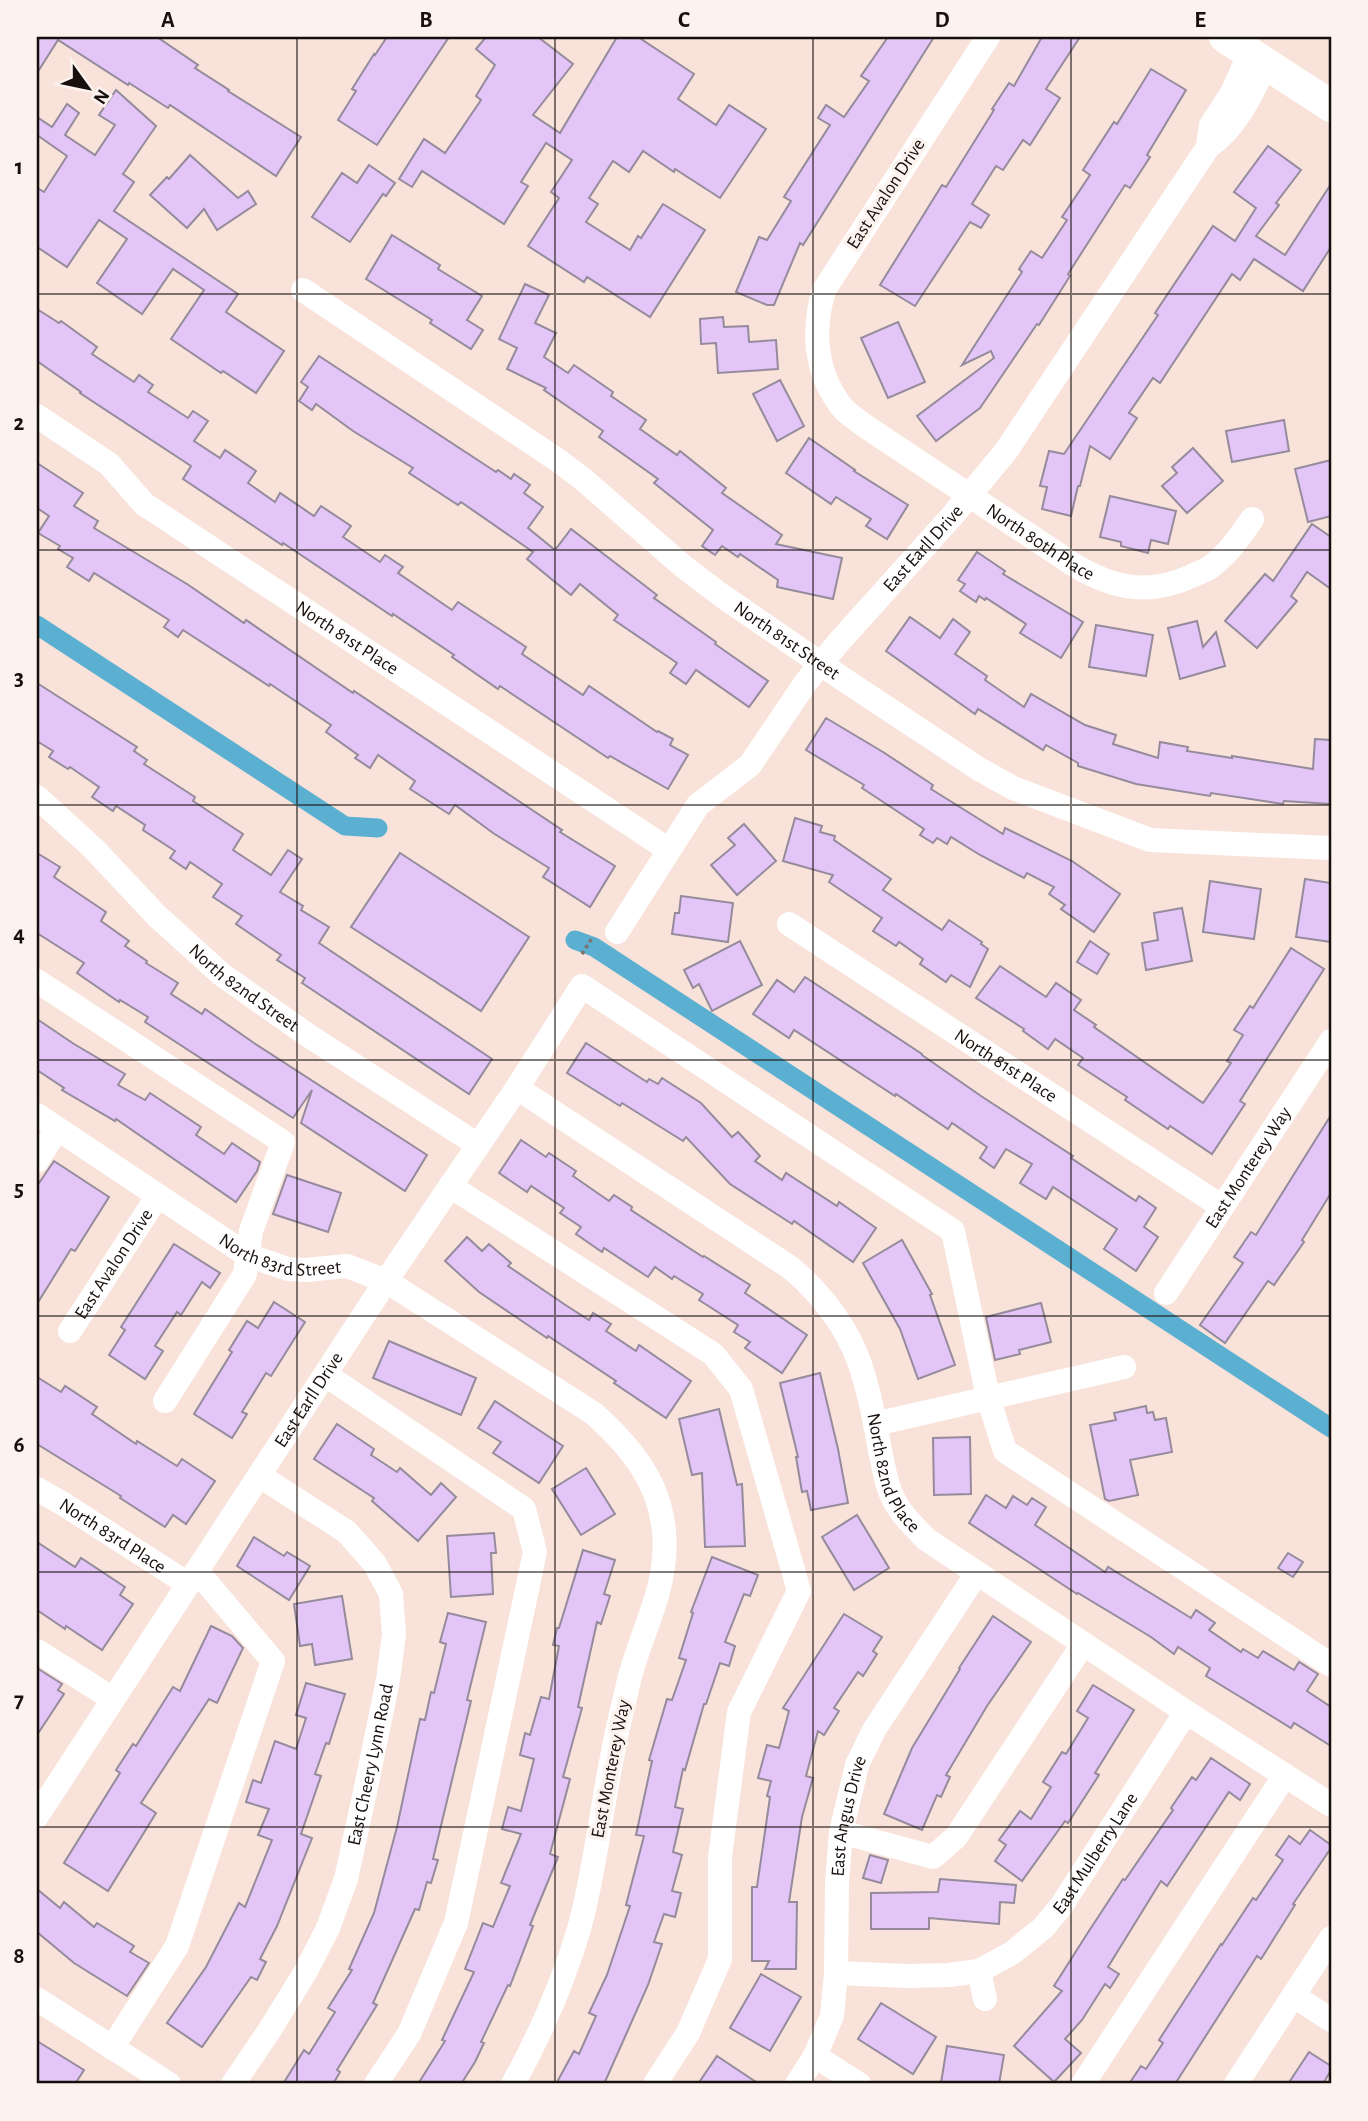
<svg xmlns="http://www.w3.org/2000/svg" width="1368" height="2121" viewBox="0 0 1368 2121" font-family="'Alegreya Sans',sans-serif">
<rect width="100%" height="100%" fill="#f9e2d9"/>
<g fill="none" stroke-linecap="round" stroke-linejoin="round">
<g stroke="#5bb0d1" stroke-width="19">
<polyline points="37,625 345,826 378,828"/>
<polyline points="575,940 594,947 1331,1428"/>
</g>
</g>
<g fill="#e4c5f7" stroke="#958b9c" stroke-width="2">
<polygon points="37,37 157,37 198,65 195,68 229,90 228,91 301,137 276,176 170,105 168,108 129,83 128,85 58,40 37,73"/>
<polygon points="387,37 449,37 377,145 338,120 356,91 352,89 374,54 375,55"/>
<polygon points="486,37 538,37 573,64 533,115 560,133 617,37 638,37 694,74 678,99 716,125 729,105 766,129 720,198 675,169 674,172 643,151 629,172 613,161 589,198 598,204 586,222 630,250 638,236 641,238 663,204 705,230 650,317 587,277 584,282 528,246 559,198 551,192 572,160 546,143 521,182 528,186 504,224 422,171 412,187 399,179 424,139 445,153 481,100 476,96 495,65 476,49"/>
<polygon points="888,37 934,37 803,245 800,243 774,305 767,305 736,292 759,237 767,240 791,201 784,197 830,125 818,118 826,105 844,117 869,81 861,76"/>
<polygon points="1042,37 1080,37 1046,89 1060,98 1030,145 1023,140 1003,170 996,166 972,204 989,215 981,228 970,222 915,306 880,285 942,185 946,187 994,110 992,109 1009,83 1014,86"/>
<polygon points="1151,69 1186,90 1147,155 1150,157 1130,188 1125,185 1068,274 1070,276 1039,325 1037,324 980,408 936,441 917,416 994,358 991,351 962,365 1022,272 1019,269 1031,251 1042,258 1067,220 1062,217 1090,175 1083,170 1114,122 1117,124"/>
<polygon points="116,90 156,126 123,174 134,182 114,211 238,294 226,312 284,351 256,393 223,371 221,373 171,339 204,290 173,269 142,314 97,283 127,239 99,220 67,267 37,247 37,188 44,192 67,156 37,135 37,117 52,127 67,104 79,113 65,135 95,155 115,125 99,115"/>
<polygon points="1268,146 1301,170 1276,203 1279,205 1256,236 1285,255 1331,184 1331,247 1303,291 1254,259 1240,280 1232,274 1160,383 1153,378 1129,413 1137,418 1110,459 1090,446 1080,486 1078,486 1071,516 1042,509 1047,487 1040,486 1049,451 1064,454 1158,315 1155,313 1213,226 1235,241 1256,208 1234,192"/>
<polygon points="190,155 238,198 248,191 256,204 217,230 204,209 187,228 150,195 167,177 169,179"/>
<polygon points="369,165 395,183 386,196 383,194 350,242 312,217 342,173 357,183"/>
<polygon points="392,235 440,265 438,269 482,296 467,320 483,330 471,349 430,323 432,320 366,279"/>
<polygon points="525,284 549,295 535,323 556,333 544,357 568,373 574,365 613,392 611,396 646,420 640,429 677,455 680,451 726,488 722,493 782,535 776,544 842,558 833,599 777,587 778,580 740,554 738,557 722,546 715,555 702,546 713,530 654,483 658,479 599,437 603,431 544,390 546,388 507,369 517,348 499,339"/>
<polygon points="37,309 59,323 61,321 97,347 92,354 134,382 139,375 153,385 148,392 188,418 193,411 208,421 194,441 220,458 225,450 256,471 248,483 275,502 280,493 314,516 321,506 351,526 343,537 380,562 385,555 403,567 398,573 452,610 458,602 496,627 526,647 522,654 583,695 589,686 657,732 658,731 673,739 670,745 688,755 668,789 610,756 608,758 500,686 498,689 452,657 454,655 393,614 392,616 283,543 282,545 183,479 191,466 80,393 81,392 37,361"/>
<polygon points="723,317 724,327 748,326 749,342 776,340 778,369 718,373 716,343 701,344 700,319"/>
<polygon points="898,322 925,382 888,398 861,338"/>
<polygon points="319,356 496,472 498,470 511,479 514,474 530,485 524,493 543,507 528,528 555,550 571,529 657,595 654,598 716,642 715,644 768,681 749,707 696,670 686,684 670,673 677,663 614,620 618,615 580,584 571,595 527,559 533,552 461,502 458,505 409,473 413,468 353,431 316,404 312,410 299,401 308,387 301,382"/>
<polygon points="780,380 804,426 777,441 753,394"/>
<polygon points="1284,420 1289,451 1232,462 1226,431"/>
<polygon points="809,438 855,470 854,471 908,505 887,539 866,526 871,519 836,497 831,504 786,473"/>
<polygon points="1193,448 1223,481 1187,513 1162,486 1177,473 1172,467"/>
<polygon points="1331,460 1331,516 1308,522 1295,469"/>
<polygon points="37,463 83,493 74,506 98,521 94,528 187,584 244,623 246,620 353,693 354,691 562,830 560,832 615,866 590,907 543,877 549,868 493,833 455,805 449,814 410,789 415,781 378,755 370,768 355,758 358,755 326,732 331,725 270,684 269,686 183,630 178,637 164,627 169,620 94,573 89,581 67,567 73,558 58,549 60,546 38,533 49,516 37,508"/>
<polygon points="1110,496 1176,511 1168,544 1151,540 1148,553 1121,546 1121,542 1100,537"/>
<polygon points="1312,524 1331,537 1331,589 1307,572 1291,596 1297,601 1257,648 1225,621 1265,574 1273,581"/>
<polygon points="977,552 1005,571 1003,574 1083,622 1061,658 1020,633 1026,624 986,598 985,600 979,596 976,602 960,591 965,584 958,580"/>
<polygon points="910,617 940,638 953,619 970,632 955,654 987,676 985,680 1024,707 1031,694 1085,725 1116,735 1113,744 1158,758 1160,742 1188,747 1187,751 1232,758 1232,756 1313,769 1315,739 1331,740 1331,804 1284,801 1283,804 1211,793 1210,796 1136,784 1078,766 1078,763 1046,745 1043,750 978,709 975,714 886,651"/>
<polygon points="1197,621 1203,647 1216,632 1225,666 1180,679 1168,628"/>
<polygon points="1096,625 1153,635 1146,676 1089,667"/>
<polygon points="37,683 137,747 134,751 147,760 144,764 195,797 193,801 243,834 233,850 271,875 288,850 302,859 280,892 303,906 301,910 329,927 319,943 492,1059 469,1094 302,983 305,978 277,960 281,955 236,924 242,916 213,897 222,884 190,862 186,869 170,858 175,851 143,830 145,825 116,806 113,811 92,797 99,787 70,767 68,769 49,757 53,751 37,741"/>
<polygon points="826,718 883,752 933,785 931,789 1003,834 1005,828 1072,861 1120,894 1094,932 1061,909 1065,905 1049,894 1054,887 1027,873 1024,878 980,855 951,837 947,844 937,838 933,843 920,835 924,829 862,788 864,785 806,750"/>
<polygon points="795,818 822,826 820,832 835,836 834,840 891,879 883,890 942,930 949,920 982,942 981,944 988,949 970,987 951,975 946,982 920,964 923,959 899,942 896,946 873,931 882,918 829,882 833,875 783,861"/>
<polygon points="744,824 776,861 737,895 711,865 735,845 728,838"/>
<polygon points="37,853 60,867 54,877 106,912 101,921 129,941 125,946 147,961 146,963 178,983 171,994 202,1014 205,1009 254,1043 427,1155 405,1191 301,1123 312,1090 293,1118 145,1022 148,1017 120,1000 119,1002 77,973 84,963 37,933"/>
<polygon points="400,853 529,937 481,1011 351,927"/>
<polygon points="1305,879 1331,883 1331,942 1296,937"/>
<polygon points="1210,881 1261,889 1254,939 1203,932"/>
<polygon points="681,896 733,903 728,942 672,934 675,913 679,913"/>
<polygon points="1182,908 1192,961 1146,970 1142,943 1158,940 1154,913"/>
<polygon points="740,941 762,985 712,1011 699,984 693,988 684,970"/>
<polygon points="1090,941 1109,954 1097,974 1077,962"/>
<polygon points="1291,948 1324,969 1240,1101 1245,1104 1212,1154 1170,1126 1168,1129 1125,1100 1127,1097 1078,1065 1083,1058 1055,1039 1048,1049 1023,1031 1024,1029 976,998 1000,966 1046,997 1056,983 1081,1000 1074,1010 1096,1025 1094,1027 1203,1103 1231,1063 1227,1061 1243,1035 1234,1030 1250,1006 1253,1008"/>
<polygon points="805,977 922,1054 922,1055 981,1096 1073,1156 1071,1158 1136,1201 1139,1196 1156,1208 1144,1227 1158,1237 1136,1271 1104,1249 1117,1229 1053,1187 1046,1199 1020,1183 1032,1164 1006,1149 994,1168 980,1158 987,1147 952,1123 948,1129 896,1094 895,1096 794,1030 789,1038 753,1014 777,980 794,992"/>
<polygon points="37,1019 74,1044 125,1074 118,1085 145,1100 150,1093 201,1127 196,1135 224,1154 232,1143 260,1162 257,1171 236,1202 116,1119 115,1121 62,1090 64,1088 37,1070"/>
<polygon points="586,1043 647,1082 649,1079 658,1084 662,1078 701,1103 732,1137 738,1132 760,1156 755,1161 782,1180 786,1173 837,1206 839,1202 876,1228 853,1262 794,1221 792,1224 730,1184 686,1137 683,1141 622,1103 620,1106 567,1073"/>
<polygon points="1331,1115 1331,1193 1302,1240 1304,1242 1274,1285 1268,1281 1225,1343 1200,1325 1243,1263 1234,1257 1251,1232 1256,1235"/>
<polygon points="521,1140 546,1157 549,1153 576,1171 573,1176 609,1201 614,1195 632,1207 631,1210 703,1257 704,1256 750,1285 745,1293 807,1335 782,1373 745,1348 750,1342 734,1332 738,1325 699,1300 703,1294 674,1276 672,1279 655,1267 648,1277 604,1248 602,1252 576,1234 581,1227 560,1213 564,1208 531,1186 527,1192 499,1173"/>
<polygon points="54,1161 109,1197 75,1251 71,1249 37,1304 37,1186"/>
<polygon points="287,1175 341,1193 328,1232 273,1214"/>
<polygon points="467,1237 482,1251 489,1244 511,1263 508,1266 567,1306 589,1320 593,1313 611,1324 606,1331 636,1351 639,1345 691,1381 666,1418 614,1383 616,1381 548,1336 547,1338 479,1292 445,1261"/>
<polygon points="902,1240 932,1294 930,1295 955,1365 918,1379 900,1329 863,1263"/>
<polygon points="174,1244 220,1273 210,1288 202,1282 181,1315 177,1312 155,1346 163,1351 145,1379 109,1355 125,1330 121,1327"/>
<polygon points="274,1302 305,1322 271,1376 266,1373 242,1412 247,1414 232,1438 194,1414 232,1352 229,1350 247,1321 258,1328"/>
<polygon points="1041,1303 1051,1342 1019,1350 1020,1354 995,1360 986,1317"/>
<polygon points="389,1341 476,1378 461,1415 373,1378"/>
<polygon points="820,1373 838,1449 848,1503 811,1510 807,1491 802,1492 796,1457 798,1457 780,1383"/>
<polygon points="37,1377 61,1392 65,1386 97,1407 92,1414 136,1444 137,1441 177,1466 182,1459 215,1481 186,1524 173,1515 165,1527 120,1498 121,1496 37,1444"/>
<polygon points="495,1401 563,1446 539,1483 493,1453 501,1442 478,1428"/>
<polygon points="1146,1406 1147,1413 1153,1412 1155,1420 1166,1418 1172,1452 1130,1460 1138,1495 1109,1501 1105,1499 1090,1425 1116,1420 1114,1413"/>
<polygon points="719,1409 737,1485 742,1484 745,1546 705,1547 702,1473 692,1475 679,1419"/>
<polygon points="337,1424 374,1449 371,1455 397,1472 400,1468 431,1495 441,1483 456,1497 418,1541 372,1501 374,1498 314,1459"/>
<polygon points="970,1437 971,1494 934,1495 933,1438"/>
<polygon points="586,1468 615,1514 581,1535 552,1489"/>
<polygon points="986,1495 1006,1508 1013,1496 1027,1505 1032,1498 1046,1507 1035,1525 1105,1572 1108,1567 1191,1618 1196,1610 1215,1623 1209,1630 1241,1652 1243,1649 1258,1658 1263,1651 1294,1670 1299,1662 1318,1674 1307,1691 1331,1707 1331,1746 1294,1723 1291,1728 1206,1676 1210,1668 1178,1647 1174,1654 1151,1637 1078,1593 1077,1594 969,1523"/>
<polygon points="857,1515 889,1568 854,1590 822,1537"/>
<polygon points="494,1533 496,1553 491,1553 493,1594 451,1597 447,1536"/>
<polygon points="254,1537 284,1556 287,1552 310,1566 289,1600 237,1566"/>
<polygon points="37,1542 75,1567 81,1558 125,1587 120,1595 133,1604 102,1650 66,1626 65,1629 37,1610"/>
<polygon points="583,1550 615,1560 604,1594 610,1596 601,1624 597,1622 578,1707 582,1708 563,1777 570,1779 550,1854 558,1857 530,1925 533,1926 510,1986 508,1985 481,2042 484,2043 475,2062 461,2084 418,2084 445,2041 442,2040 474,1972 465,1969 483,1923 493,1927 510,1886 501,1883 521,1834 502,1829 508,1807 521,1811 534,1759 520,1755 525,1733 530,1735 541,1697 549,1699 559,1646 553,1645 557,1628 559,1628"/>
<polygon points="1288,1553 1303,1562 1293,1577 1278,1568"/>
<polygon points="712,1557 758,1575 750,1596 744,1594 725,1642 735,1646 729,1666 720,1663 706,1704 704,1704 685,1770 683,1769 675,1807 683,1809 673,1852 682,1855 672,1891 681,1893 675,1917 664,1914 654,1942 662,1944 648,1985 604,2084 556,2084 574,2051 579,2054 596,2016 589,2013 607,1975 630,1906 626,1905 644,1836 636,1835 652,1761 649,1760 667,1699 672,1700 686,1660 679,1658 693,1613 691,1612"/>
<polygon points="342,1596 352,1659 315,1665 312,1644 300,1646 294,1604"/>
<polygon points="448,1613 486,1622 467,1700 471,1701 433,1859 438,1860 431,1883 427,1882 419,1910 415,1909 373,2003 377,2005 337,2070 340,2072 333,2084 283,2084 304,2050 309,2054 335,2012 328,2008 352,1970 349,1969 374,1913 397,1827 420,1719 425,1720 431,1692 434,1693 446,1644 440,1642"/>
<polygon points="844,1614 882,1637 873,1651 877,1654 863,1676 858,1672 834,1708 839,1711 824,1735 818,1731 806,1776 813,1778 802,1817 789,1902 797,1902 796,1969 765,1969 769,1961 752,1961 752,1887 757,1887 770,1797 767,1796 771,1781 758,1778 767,1745 779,1748 789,1711 783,1708"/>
<polygon points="993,1616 1031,1642 987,1706 946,1775 950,1777 941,1797 937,1795 922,1830 884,1814 912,1748 960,1669 959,1668"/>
<polygon points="211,1626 232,1636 243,1648 217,1703 209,1699 141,1803 156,1813 108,1891 64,1863 120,1773 116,1770 133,1744 136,1746 173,1687 180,1691"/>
<polygon points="37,1668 62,1684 58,1690 64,1694 37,1735"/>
<polygon points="306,1683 345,1694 329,1744 326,1743 315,1774 321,1776 301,1834 312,1838 277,1926 260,1959 266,1962 257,1980 251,1977 202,2047 167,2023 206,1967 239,1903 245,1907 272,1840 258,1835 269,1809 246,1802 253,1780 261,1783 275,1741 296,1749 306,1718 296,1715"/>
<polygon points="1093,1685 1134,1710 1095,1773 1099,1775 1068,1823 1065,1821 1022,1881 995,1861 1006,1845 999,1840 1020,1811 1031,1819 1051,1787 1043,1782 1062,1752 1066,1754 1088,1718 1077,1711"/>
<polygon points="1211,1758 1250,1784 1240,1800 1229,1792 1167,1886 1161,1881 1108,1967 1119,1974 1110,1988 1105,1984 1082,2020 1065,2039 1081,2053 1054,2082 1014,2046 1062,1991 1054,1986 1087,1934 1123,1879 1125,1880 1173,1810 1171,1808 1192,1777 1196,1780"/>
<polygon points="1310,1830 1331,1845 1331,1848 1293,1904 1295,1905 1261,1959 1257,1956 1175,2084 1129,2084 1141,2066 1146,2069 1163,2043 1159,2040 1221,1944 1222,1945 1253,1898 1256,1900 1283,1860 1276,1855 1289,1836 1300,1844"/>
<polygon points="870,1855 888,1860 881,1883 863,1878"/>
<polygon points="940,1879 1016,1885 1014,1903 1000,1902 999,1924 929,1918 929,1929 871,1929 871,1893 938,1892"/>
<polygon points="37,1889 60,1908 64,1902 94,1927 97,1923 134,1946 130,1952 149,1963 127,1996 74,1963 37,1932"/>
<polygon points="761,1974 801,1997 770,2051 730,2028"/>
<polygon points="881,2003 936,2037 913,2074 858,2039"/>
<polygon points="37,2041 84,2070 75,2084 37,2084"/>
<polygon points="947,2046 1004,2055 999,2084 941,2083"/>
<polygon points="1309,2052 1331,2066 1331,2070 1323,2084 1288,2084"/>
<polygon points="717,2056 759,2084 698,2084"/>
</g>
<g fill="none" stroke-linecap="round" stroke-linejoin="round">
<polyline stroke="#7e706a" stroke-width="3.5" stroke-dasharray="3.5 3.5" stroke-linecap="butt" points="582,954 592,938"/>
<g stroke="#fff" stroke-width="24">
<path id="s1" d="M 988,37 L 824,290 C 812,330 815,372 841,406 C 846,413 855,418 862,424 L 1074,565 C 1114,589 1150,596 1194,575 C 1200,572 1208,570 1213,565 C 1229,553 1241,535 1252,519"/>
<polyline points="1208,146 1211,125 1232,93 1250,53"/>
<path id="s2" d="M 303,290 L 559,461 L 584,480 L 684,567 L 721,595 L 843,679 L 979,769 L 1013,788 L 1150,840 L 1331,848"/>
<path id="s3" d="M 37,416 L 109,464 L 144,504 L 669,850"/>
<path id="s4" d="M 37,797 L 94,849 L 156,915 L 221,974 L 306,1034 L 478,1145"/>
<path id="s5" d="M 789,924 L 1221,1206"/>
<path id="s6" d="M 617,932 L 698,805 L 750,765 L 806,682 L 838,643 L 953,515 L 1006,451 L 1208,147 C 1237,127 1251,95 1266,64"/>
<polyline points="37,981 283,1142 251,1231 245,1274 165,1401"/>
<path id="s7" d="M 517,1088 L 791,1268 C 826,1298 852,1333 864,1377 C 871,1401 876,1426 880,1451 C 884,1467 886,1487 895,1502 C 902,1516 915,1527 926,1539 L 1186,1712 L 1331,1805"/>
<path id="s8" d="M 37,1115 L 247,1255 L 288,1269 L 306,1270 L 347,1266 L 386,1281 L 593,1413 C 629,1445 660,1481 664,1532 C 669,1587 642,1629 629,1680 C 624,1704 617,1728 613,1752 C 601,1811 595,1871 579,1929 C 563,1983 540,2035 513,2084"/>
<polyline points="37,1161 57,1129"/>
<polyline points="450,1186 713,1354 741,1389 799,1591 739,1712 720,1857 720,1959 688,2033 655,2084"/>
<path id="s9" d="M 1166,1293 L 1331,1041"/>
<path id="s10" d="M 70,1331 L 157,1197"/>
<polyline points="326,1375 524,1509 535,1552 456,1923 409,2034 376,2084"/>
<polyline points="875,1424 1124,1367"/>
<path id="s11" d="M 37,1489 L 65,1505 L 188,1584"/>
<polyline points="37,1651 113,1699"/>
<path id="s12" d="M 37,1816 L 386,1281 L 517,1088 L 582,986 L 953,1231 L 988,1397 L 1005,1451 L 1331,1665"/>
<polyline points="841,1832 933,1857 956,1837 1083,1644"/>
<polyline points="979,1971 985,1999"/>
<path id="s13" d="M 836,1973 L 908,1976 L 949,1975 L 979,1971 L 1012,1953 L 1043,1928 L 1062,1905 L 1186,1712"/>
<polyline points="1294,1996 1331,2020"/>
<polyline points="37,1999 169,2084"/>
<polyline points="112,2048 177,1946 273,1661 197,1571"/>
<polyline points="815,2056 859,2084"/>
<path id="s14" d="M 233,2084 L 269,2031 L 306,1971 L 328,1928 L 346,1879 L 365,1792 L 388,1680 L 394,1634 L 391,1594 L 375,1564 L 347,1532 L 260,1476"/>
<path id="s15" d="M 797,2084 L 815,2056 L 832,2016 L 836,1973 L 837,1882 L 841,1832 L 857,1765 L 874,1730 L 977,1573"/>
<polyline points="1083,2084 1285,1775"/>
<polyline points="1236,2084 1331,1938"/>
</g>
<polyline stroke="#fff" stroke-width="32" points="1225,37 1331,106"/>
</g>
<path fill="none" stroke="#17100d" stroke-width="2" stroke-opacity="0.55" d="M 297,37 L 297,2084M 555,37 L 555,2084M 813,37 L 813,2084M 1071,37 L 1071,2084M 37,294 L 1331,294M 37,550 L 1331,550M 37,805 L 1331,805M 37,1060 L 1331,1060M 37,1316 L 1331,1316M 37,1572 L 1331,1572M 37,1827 L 1331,1827"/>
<g text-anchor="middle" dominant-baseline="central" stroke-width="7" stroke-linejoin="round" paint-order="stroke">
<g font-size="19" fill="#17100d" stroke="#fcf3ef">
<text transform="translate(886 194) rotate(-57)">East Avalon Drive</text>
<text stroke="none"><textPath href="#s1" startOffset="665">North 80th Place</textPath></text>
<text stroke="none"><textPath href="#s6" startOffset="494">East Earll Drive</textPath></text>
<text stroke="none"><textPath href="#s3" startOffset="383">North 81st Place</textPath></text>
<text stroke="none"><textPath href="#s2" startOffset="598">North 81st Street</textPath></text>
<text stroke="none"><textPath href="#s4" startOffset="282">North 82nd Street</textPath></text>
<text stroke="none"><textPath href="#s5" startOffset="259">North 81st Place</textPath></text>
<text stroke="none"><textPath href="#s9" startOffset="150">East Monterey Way</textPath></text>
<text stroke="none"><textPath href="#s8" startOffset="285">North 83rd Street</textPath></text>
<text stroke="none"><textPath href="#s10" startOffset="80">East Avalon Drive</textPath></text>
<text stroke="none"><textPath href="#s12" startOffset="497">East Earll Drive</textPath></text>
<text stroke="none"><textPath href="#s7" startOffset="562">North 82nd Place</textPath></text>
<text stroke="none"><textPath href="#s11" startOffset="89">North 83rd Place</textPath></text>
<text stroke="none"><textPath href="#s14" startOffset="352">East Cheery Lynn Road</textPath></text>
<text transform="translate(611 1769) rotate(-79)">East Monterey Way</text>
<text stroke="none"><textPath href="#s15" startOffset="278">East Angus Drive</textPath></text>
<text stroke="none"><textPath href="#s13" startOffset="312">East Mulberry Lane</textPath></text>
</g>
</g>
<rect width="1368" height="2121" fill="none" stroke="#fcf3ef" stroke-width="77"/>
<g transform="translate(88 88) rotate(123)" stroke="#fcf3ef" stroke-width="5" paint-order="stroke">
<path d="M0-5L12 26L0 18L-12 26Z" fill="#17100d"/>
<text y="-10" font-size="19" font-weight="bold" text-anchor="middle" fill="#17100d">N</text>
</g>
<rect x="38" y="38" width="1292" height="2044" fill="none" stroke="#17100d" stroke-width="2.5"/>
<g font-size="23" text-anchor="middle" font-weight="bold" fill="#17100d">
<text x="168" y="27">A</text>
<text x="426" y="27">B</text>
<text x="684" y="27">C</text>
<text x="942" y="27">D</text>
<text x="1200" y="27">E</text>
<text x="19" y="174">1</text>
<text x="19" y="430">2</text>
<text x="19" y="685">3</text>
<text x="19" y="941">4</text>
<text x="19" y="1196">5</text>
<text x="19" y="1452">6</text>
<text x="19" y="1707">7</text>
<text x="19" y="1963">8</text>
</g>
</svg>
